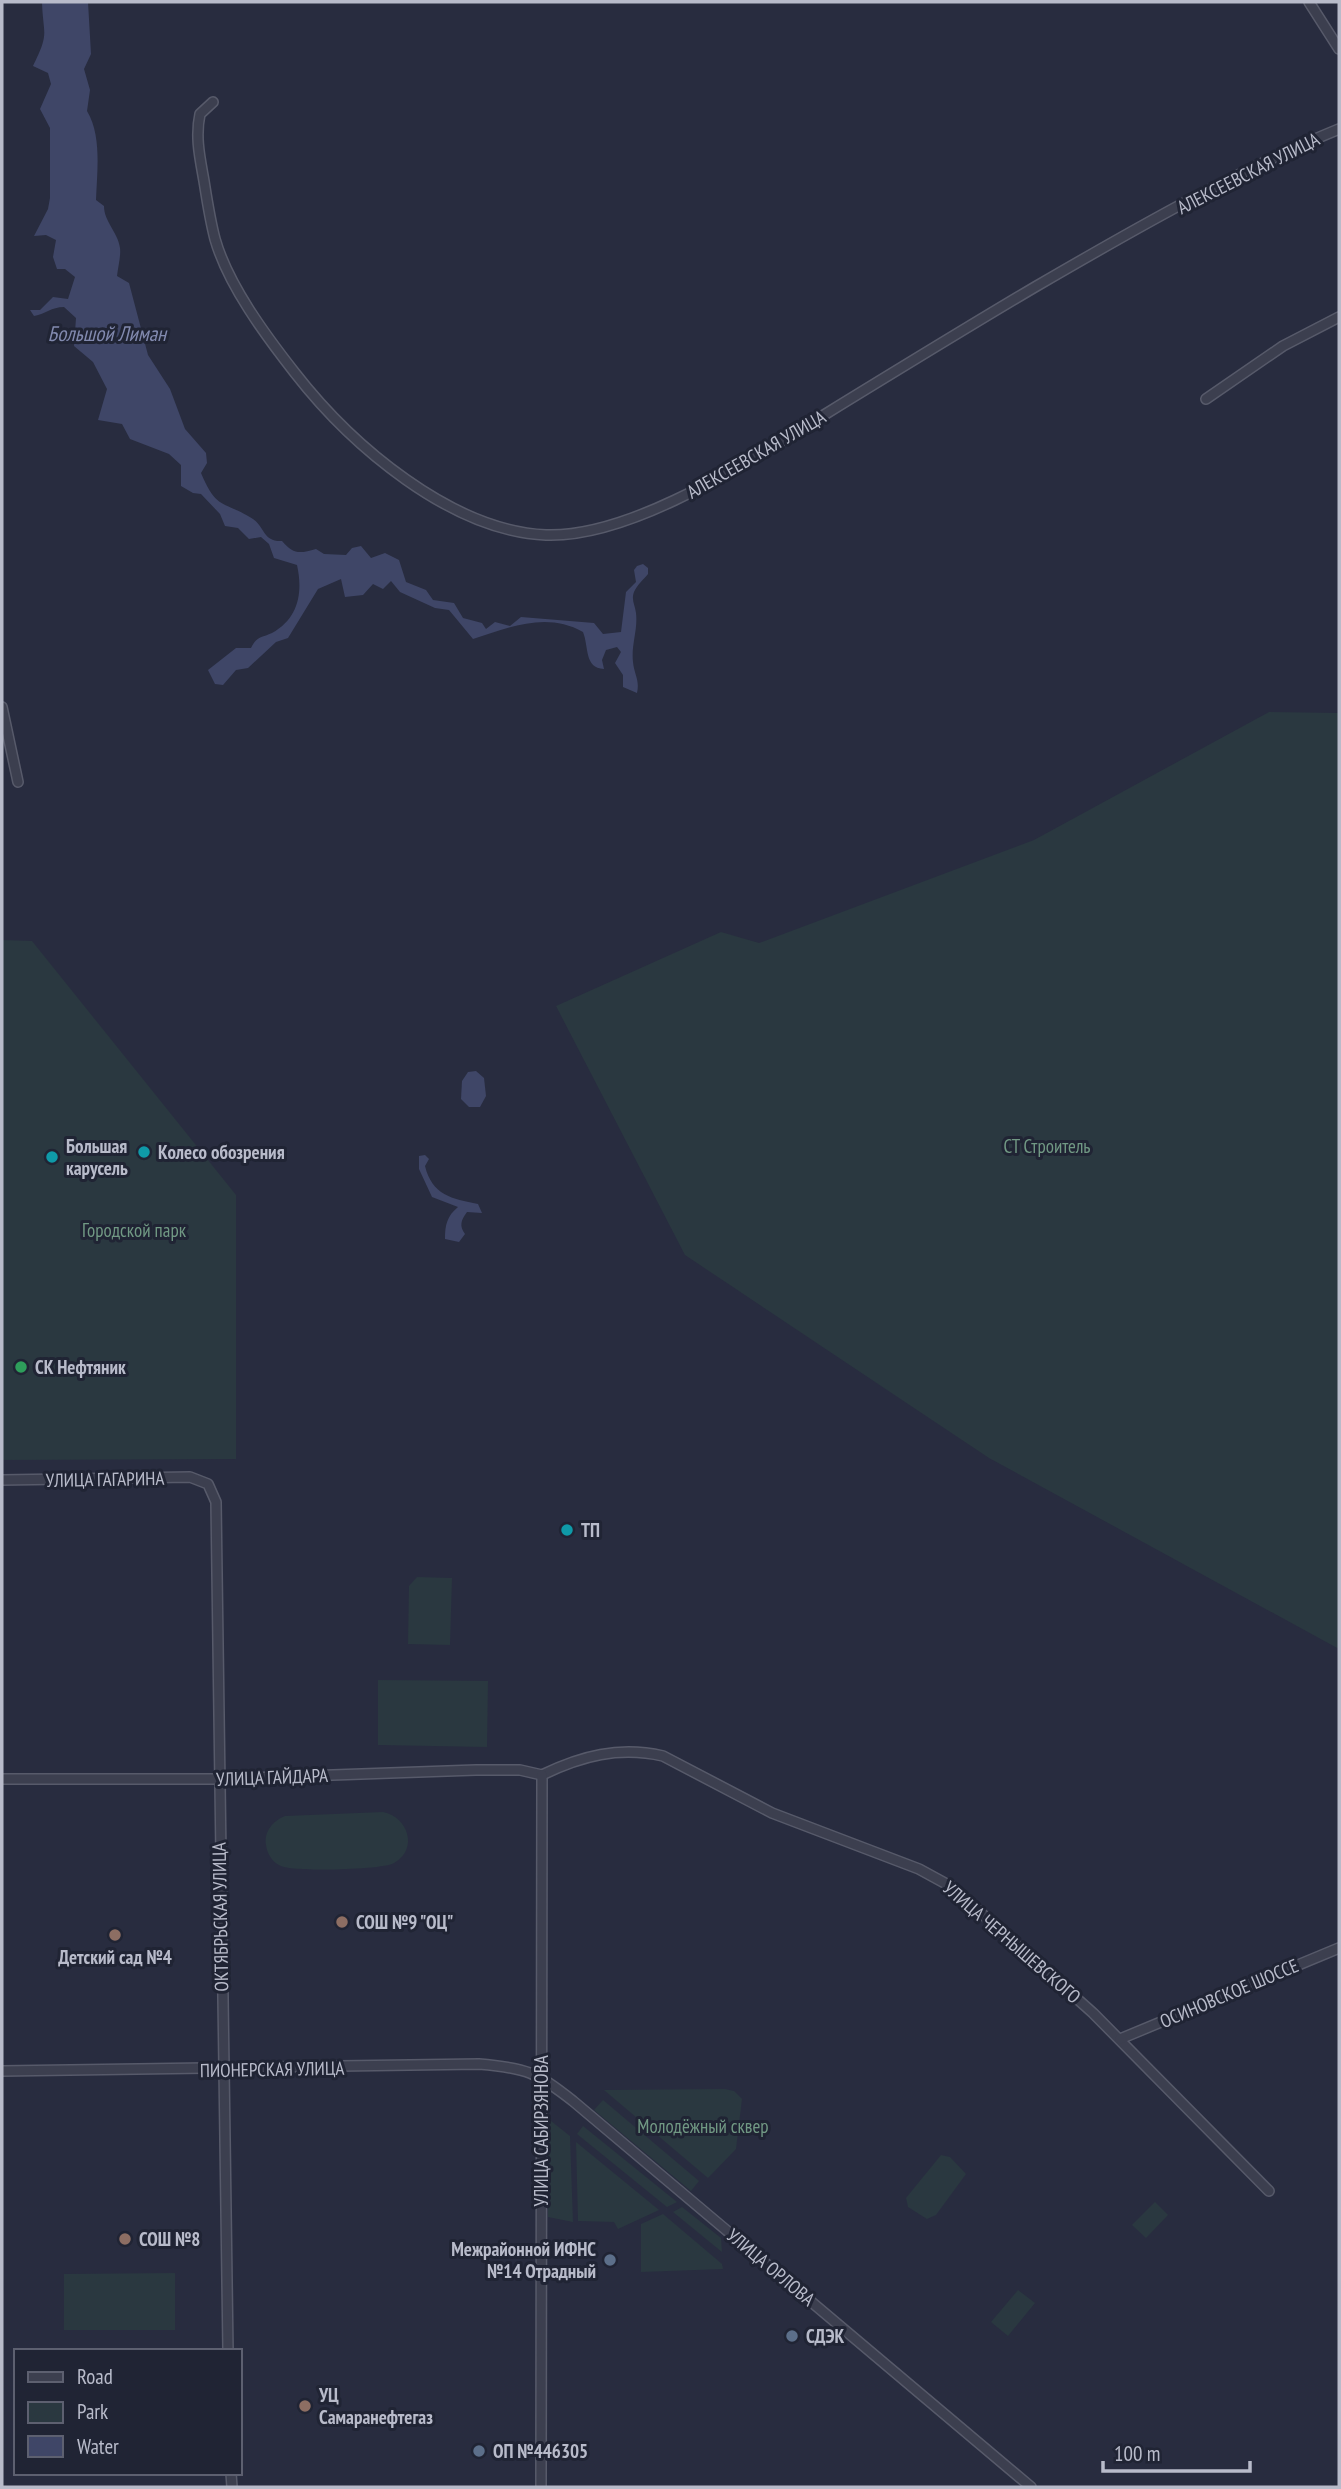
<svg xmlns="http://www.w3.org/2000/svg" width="1341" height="2489" viewBox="0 0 1341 2489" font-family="'PT Sans Narrow',sans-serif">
<rect width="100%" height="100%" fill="#282c3f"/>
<g fill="#2a3840">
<polygon points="1269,712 1339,713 1339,1649 989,1458 685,1255 556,1006 721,932 759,943 1034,840"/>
<polygon points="2,940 32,941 236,1195 236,1459 2,1460"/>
<polygon points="417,1577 452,1578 450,1645 408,1644 409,1586"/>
<polygon points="378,1680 488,1681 487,1747 378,1745"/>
<path d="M 383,1812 C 408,1817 419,1849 394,1863 C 383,1870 293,1872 281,1866 C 273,1863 267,1854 266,1845 C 264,1831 273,1821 285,1816 Z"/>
<polygon points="725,2089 734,2091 742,2099 736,2149 708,2178 604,2090"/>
<polygon points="603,2100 699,2181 691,2191 594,2110"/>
<polygon points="551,2121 570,2136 573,2222 548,2217 547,2126"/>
<polygon points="583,2126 677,2202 667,2207 577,2134"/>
<polygon points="576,2142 659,2210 618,2229 614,2222 578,2221"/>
<polygon points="941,2155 950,2157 966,2174 936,2215 927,2219 908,2207 906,2198"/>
<polygon points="1155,2202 1168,2215 1146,2238 1132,2225"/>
<polygon points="682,2207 721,2238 722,2252 673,2212"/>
<polygon points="663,2214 722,2264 723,2269 641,2272 641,2224"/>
<polygon points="175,2273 175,2330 64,2330 64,2274"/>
<polygon points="1018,2290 1035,2303 1008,2336 991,2322"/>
</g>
<g fill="#3f4667">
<path d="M 42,2 L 88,2 L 91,54 L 84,69 L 90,90 L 87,111 C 102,136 97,172 96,200 L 104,206 C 104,222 118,232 120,248 C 121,256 118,267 117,276 L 129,283 L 148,355 L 170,389 L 185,429 L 206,453 L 207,463 L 201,473 C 217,511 223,500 253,519 C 265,527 263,542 282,541 C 293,554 299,554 316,549 L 324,554 L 346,555 L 352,548 L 361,546 L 371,558 L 385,553 L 399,560 L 406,582 L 426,590 L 433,600 L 454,603 L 463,618 L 482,623 L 486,629 L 495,622 L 510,626 L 521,617 L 594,623 L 603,634 L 621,632 L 626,592 L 636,582 L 634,570 L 637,566 L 643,564 L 648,568 L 648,574 C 644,579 637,585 634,592 C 631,600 635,605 636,613 C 638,630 631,645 633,662 C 634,674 640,680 637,693 L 623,687 L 623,675 L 615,663 L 621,652 L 617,647 L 606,650 L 602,660 L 604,669 C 584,668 589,647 583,632 C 546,611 508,628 473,639 L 449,610 L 435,608 L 400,592 L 391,581 L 383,589 L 373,584 L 363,595 L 345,597 L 341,579 L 318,589 L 288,638 L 276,642 L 248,668 L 236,670 L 223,685 L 215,684 L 208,670 L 236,648 L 251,648 C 257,636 261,638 272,633 C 299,618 303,592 297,565 L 274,558 L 269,544 L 261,537 L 249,539 L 238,528 L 225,526 L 220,514 L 201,494 L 193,493 L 181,486 L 181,465 L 169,454 L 130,439 L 122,424 L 98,420 L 107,389 L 93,362 L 74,346 L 76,318 L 64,307 C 51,307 46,314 34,316 L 30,310 L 40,310 L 53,297 L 68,299 L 75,277 L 65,269 L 57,269 L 53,257 L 56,240 L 46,235 L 34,236 L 48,209 L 50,198 L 50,128 L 40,109 L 51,84 L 48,73 L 33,66 C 50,32 43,35 42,2 Z"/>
<polygon points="476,1071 484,1078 486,1096 480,1107 469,1107 461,1099 462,1081 468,1072"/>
<path d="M 425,1155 L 429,1159 L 425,1166 C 432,1195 452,1199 478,1204 L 482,1213 L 467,1212 C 461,1220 459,1226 465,1234 L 459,1242 L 445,1239 C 445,1225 447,1216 458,1207 L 432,1197 L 419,1169 L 419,1156 Z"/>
</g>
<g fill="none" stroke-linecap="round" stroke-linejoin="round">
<defs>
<g id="minor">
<polyline points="1309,2 1339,49"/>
<path d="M 213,102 L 200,114 C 195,137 200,158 204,181 C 207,200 210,220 215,239 C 228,285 266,336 295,373 C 351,445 451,531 546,535 C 633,538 751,459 824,415 C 894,372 964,329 1035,287 C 1133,230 1234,172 1339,129"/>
<polyline points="1206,399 1283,346 1339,317"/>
<polyline points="2,707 18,782"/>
<polyline points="2,1480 190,1477 208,1484 216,1502 228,2351"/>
<path d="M 542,1775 C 581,1756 619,1746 663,1756 L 772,1813 L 919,1869 L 952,1887 L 1093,2013 L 1269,2191"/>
<polyline points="2,1779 218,1779 476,1770 520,1770 542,1775"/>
<polyline points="1120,2039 1339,1948"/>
<path d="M 2,2071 L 479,2064 C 527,2068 536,2072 573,2101 L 1031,2487"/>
<polyline points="231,2473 232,2487"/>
<polyline points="541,2487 542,1775"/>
</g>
</defs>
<use href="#minor" stroke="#575a6a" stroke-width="12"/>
<use href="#minor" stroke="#3c3f4f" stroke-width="9"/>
</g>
<g fill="#0f9aa8" stroke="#202434" stroke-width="2.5">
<circle cx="144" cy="1152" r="7"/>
<circle cx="52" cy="1157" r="7"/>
<circle cx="567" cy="1530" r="7"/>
</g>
<circle fill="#2e9e5b" stroke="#202434" stroke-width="2.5" cx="21" cy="1367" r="7"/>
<g fill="#8d6e63" stroke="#202434" stroke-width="2.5">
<circle cx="342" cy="1922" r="7"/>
<circle cx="115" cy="1935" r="7"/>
<circle cx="125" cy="2239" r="7"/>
<circle cx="305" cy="2406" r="7"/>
</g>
<g fill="#5c6f8a" stroke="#202434" stroke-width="2.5">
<circle cx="610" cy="2260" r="7"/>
<circle cx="792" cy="2336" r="7"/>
<circle cx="479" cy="2451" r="7"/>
</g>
<g text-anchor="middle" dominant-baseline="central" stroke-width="6" stroke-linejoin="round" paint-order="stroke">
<g font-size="19" fill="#b8bbca" stroke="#202434">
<text transform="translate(1248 173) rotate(-27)">АЛЕКСЕЕВСКАЯ УЛИЦА</text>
<text transform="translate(756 454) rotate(-30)">АЛЕКСЕЕВСКАЯ УЛИЦА</text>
<text transform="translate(105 1479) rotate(-1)">УЛИЦА ГАГАРИНА</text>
<text transform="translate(272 1777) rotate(-2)">УЛИЦА ГАЙДАРА</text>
<text transform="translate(220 1917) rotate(-91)">ОКТЯБРЬСКАЯ УЛИЦА</text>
<text transform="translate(1012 1942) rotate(41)">УЛИЦА ЧЕРНЫШЕВСКОГО</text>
<text transform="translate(1229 1993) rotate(-23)">ОСИНОВСКОЕ ШОССЕ</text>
<text transform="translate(272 2069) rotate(-1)">ПИОНЕРСКАЯ УЛИЦА</text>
<text transform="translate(541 2131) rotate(-90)">УЛИЦА САБИРЗЯНОВА</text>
<text transform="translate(771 2267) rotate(40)">УЛИЦА ОРЛОВА</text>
</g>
<g font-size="19" font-weight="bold" fill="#b8bbca" stroke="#202434" text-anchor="start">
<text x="66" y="1146">Большая<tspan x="66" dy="22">карусель</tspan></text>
<text x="158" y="1152">Колесо обозрения</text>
<text x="35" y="1367">СК Нефтяник</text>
<text x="581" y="1530">ТП</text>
<text x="356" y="1922">СОШ №9 "ОЦ"</text>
<text x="115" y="1957" text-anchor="middle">Детский сад №4</text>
<text x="139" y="2239">СОШ №8</text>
<text x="596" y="2249" text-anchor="end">Межрайонной ИФНС<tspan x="596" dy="22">№14 Отрадный</tspan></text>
<text x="806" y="2336">СДЭК</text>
<text x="319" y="2395">УЦ<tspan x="319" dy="22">Самаранефтегаз</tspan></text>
<text x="493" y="2451">ОП №446305</text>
</g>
<g font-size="19" fill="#719984" stroke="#202434">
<text x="1047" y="1146">СТ Строитель</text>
<text x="134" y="1230">Городской парк</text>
<text x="703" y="2126">Молодёжный сквер</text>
</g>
<g font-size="21" font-style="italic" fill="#828aaf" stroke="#202434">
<text x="107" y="333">Большой Лиман</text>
</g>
</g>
<rect width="1341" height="2489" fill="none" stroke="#b8bbca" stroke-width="7"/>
<rect x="14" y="2349" width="228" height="126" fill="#202434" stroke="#5d6070" stroke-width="2"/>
<rect x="28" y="2372" width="35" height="10" fill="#3c3f4f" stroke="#5d6070" stroke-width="2"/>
<text x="77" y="2384" font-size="21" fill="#b8bbca">Road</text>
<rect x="28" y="2402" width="35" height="21" fill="#2a3840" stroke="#5d6070" stroke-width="2"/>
<text x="77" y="2419" font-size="21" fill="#b8bbca">Park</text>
<rect x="28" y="2436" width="35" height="21" fill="#3f4667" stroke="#5d6070" stroke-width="2"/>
<text x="77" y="2454" font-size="21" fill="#b8bbca">Water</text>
<path d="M1103 2461v10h147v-10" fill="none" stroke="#b8bbca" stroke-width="3.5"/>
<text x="1114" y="2461" font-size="21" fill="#b8bbca" stroke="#202434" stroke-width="5" paint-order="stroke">100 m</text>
</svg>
